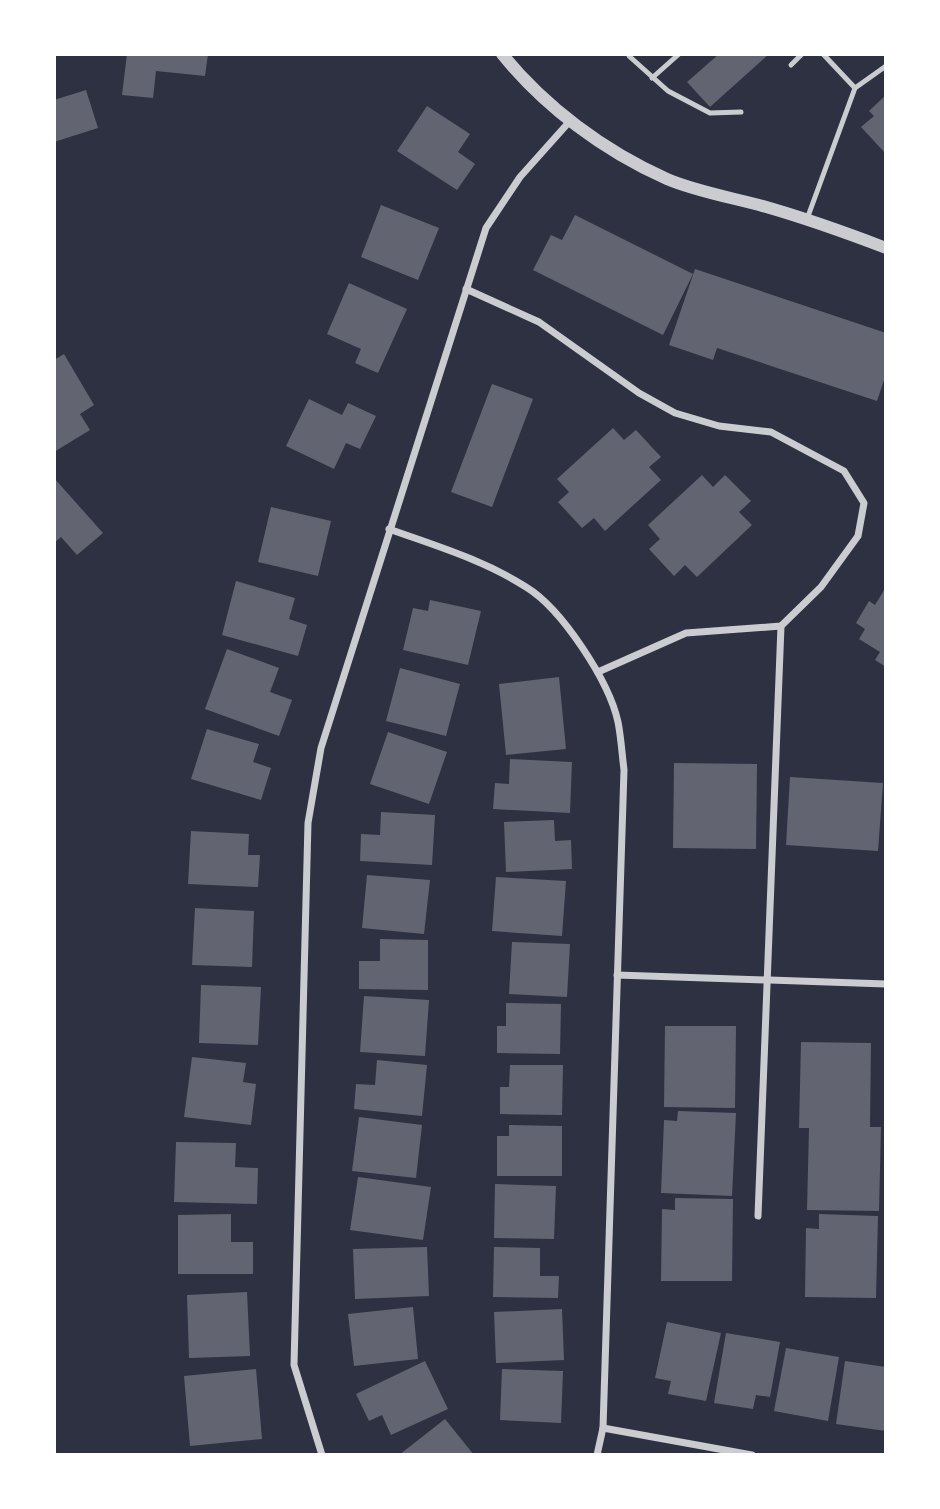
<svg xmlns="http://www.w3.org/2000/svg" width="940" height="1509" viewBox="0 0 940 1509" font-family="Lora,serif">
<rect width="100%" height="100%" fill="#2d3142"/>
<g fill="#626471">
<polygon points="127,54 208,54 205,76 156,71 153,98 122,95"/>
<polygon points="719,54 769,54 710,107 687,82"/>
<polygon points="86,90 98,128 54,142 54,100"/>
<polygon points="886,95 886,154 861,127 874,116 869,111"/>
<polygon points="427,106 470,134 458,152 475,164 457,190 397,151"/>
<polygon points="381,205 439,228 418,280 361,257"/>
<polygon points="575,215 693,274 663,335 533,270 551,235 562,240"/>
<polygon points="695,269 886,333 886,374 877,401 717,348 713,360 669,345"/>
<polygon points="349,283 407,309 378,373 355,363 361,349 327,334"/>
<polygon points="64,354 94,405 80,414 90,430 54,452 54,360"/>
<polygon points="492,384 533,399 492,507 451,492"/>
<polygon points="309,399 342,415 348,403 376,416 360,449 346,443 334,469 286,446"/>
<polygon points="613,428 624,440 636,430 661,457 649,467 661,480 605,531 594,518 582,528 558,502 569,492 557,479"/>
<polygon points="702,475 713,487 725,475 751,501 739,512 752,525 697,577 685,565 674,576 649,549 660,539 648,525"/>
<polygon points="54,478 103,533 77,555 61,537 54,543"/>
<polygon points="271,507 331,521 318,576 258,562"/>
<polygon points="236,581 295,598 289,619 307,625 298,656 222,635"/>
<polygon points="886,587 886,667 875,660 880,652 859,639 865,629 856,623 869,601 875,605"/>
<polygon points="430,600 481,611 468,665 403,650 413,608 428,611"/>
<polygon points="227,649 279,668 270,692 292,700 279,736 205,709"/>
<polygon points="400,668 460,684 446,736 386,721"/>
<polygon points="559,677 566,749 506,755 499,684"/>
<polygon points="207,729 259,744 253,762 271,768 261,800 191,779"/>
<polygon points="388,732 447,752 429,804 370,784"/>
<polygon points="510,759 572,762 570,813 493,809 495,783 509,784"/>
<polygon points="674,763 757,764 756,849 673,848"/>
<polygon points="790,777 883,783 878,851 786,845"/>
<polygon points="381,812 435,815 432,865 360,861 361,834 380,835"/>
<polygon points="554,820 555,841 571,840 572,869 506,872 504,822"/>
<polygon points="191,831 249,834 248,855 260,855 258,887 188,884"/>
<polygon points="367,875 430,880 424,934 362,928"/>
<polygon points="496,877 566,881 562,936 492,931"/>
<polygon points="195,908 254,911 252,967 192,965"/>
<polygon points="380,939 428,940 428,990 359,989 359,961 380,961"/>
<polygon points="512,942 570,944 567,997 509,994"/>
<polygon points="201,985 261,987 258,1045 199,1043"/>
<polygon points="364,996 429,1000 425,1056 360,1052"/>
<polygon points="506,1003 561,1004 560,1054 497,1053 497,1026 506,1026"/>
<polygon points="665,1026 736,1026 735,1108 664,1107"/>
<polygon points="801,1042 871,1043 870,1127 881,1127 879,1211 807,1210 809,1128 799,1128"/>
<polygon points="192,1057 246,1063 243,1082 256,1084 251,1125 184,1117"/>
<polygon points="377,1060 427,1065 422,1116 354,1109 356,1084 375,1085"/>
<polygon points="510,1065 563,1065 562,1115 500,1114 500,1087 509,1087"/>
<polygon points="678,1111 736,1113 732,1196 661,1193 664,1120 677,1121"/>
<polygon points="359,1117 422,1125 416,1178 352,1171"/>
<polygon points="509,1125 562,1126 562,1176 497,1176 497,1136 509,1136"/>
<polygon points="176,1142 236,1143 235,1167 258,1168 257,1204 174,1202"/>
<polygon points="358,1177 431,1187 423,1240 350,1230"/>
<polygon points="495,1184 556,1186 554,1239 494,1238"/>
<polygon points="675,1198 733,1199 732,1281 661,1281 662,1209 675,1210"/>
<polygon points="231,1214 231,1242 253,1242 253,1274 178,1274 178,1215"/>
<polygon points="819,1214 878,1216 876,1298 805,1297 806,1228 819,1229"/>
<polygon points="427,1247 429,1296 355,1299 353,1249"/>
<polygon points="494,1247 540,1248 540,1276 559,1276 558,1298 493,1297"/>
<polygon points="247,1292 250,1356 189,1358 187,1295"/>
<polygon points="413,1307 418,1359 354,1366 348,1314"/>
<polygon points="562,1309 564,1360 496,1363 494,1312"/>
<polygon points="667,1322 721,1333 706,1401 668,1394 671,1381 655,1378"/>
<polygon points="726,1333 780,1342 770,1397 756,1395 753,1409 714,1403"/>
<polygon points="786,1348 839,1357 828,1421 774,1411"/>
<polygon points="425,1361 448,1409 391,1435 382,1415 369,1421 356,1394"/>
<polygon points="845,1361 886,1367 886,1431 836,1424"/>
<polygon points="256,1369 262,1439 190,1446 184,1376"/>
<polygon points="502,1369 563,1371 561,1423 500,1420"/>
<polygon points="445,1419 474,1455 399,1455"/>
</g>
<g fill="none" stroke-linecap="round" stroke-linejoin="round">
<g stroke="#caccd0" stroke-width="5">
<polyline points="823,54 855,88"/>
<polyline points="629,56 668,91 710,113 741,112"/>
<polyline points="791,65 802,54"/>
<polyline points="652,78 679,54"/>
<polyline points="807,219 855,88 886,66"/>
</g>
<g stroke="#caccd0" stroke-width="7">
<polyline points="466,289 539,322 639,393 675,413 719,426 771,432 844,471 864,503 858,536 821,587 781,626 686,633 598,672"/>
<path d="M 389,529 C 436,546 484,560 526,587 C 562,609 609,681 618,722 C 621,737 622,754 624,770 L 603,1428 L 597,1455"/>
<polyline points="617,975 886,984"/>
<polyline points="758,1216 781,626"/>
<polyline points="603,1428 752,1455"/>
<polyline points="322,1455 294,1365 308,823 321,748 486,228 520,177 570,121"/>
</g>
<path stroke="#caccd0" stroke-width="12" d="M 502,54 C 545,107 604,151 667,179 C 695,191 729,197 759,205 C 802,217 844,232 886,248"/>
</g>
<rect width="940" height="1509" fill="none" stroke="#ffffff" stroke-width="112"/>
</svg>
